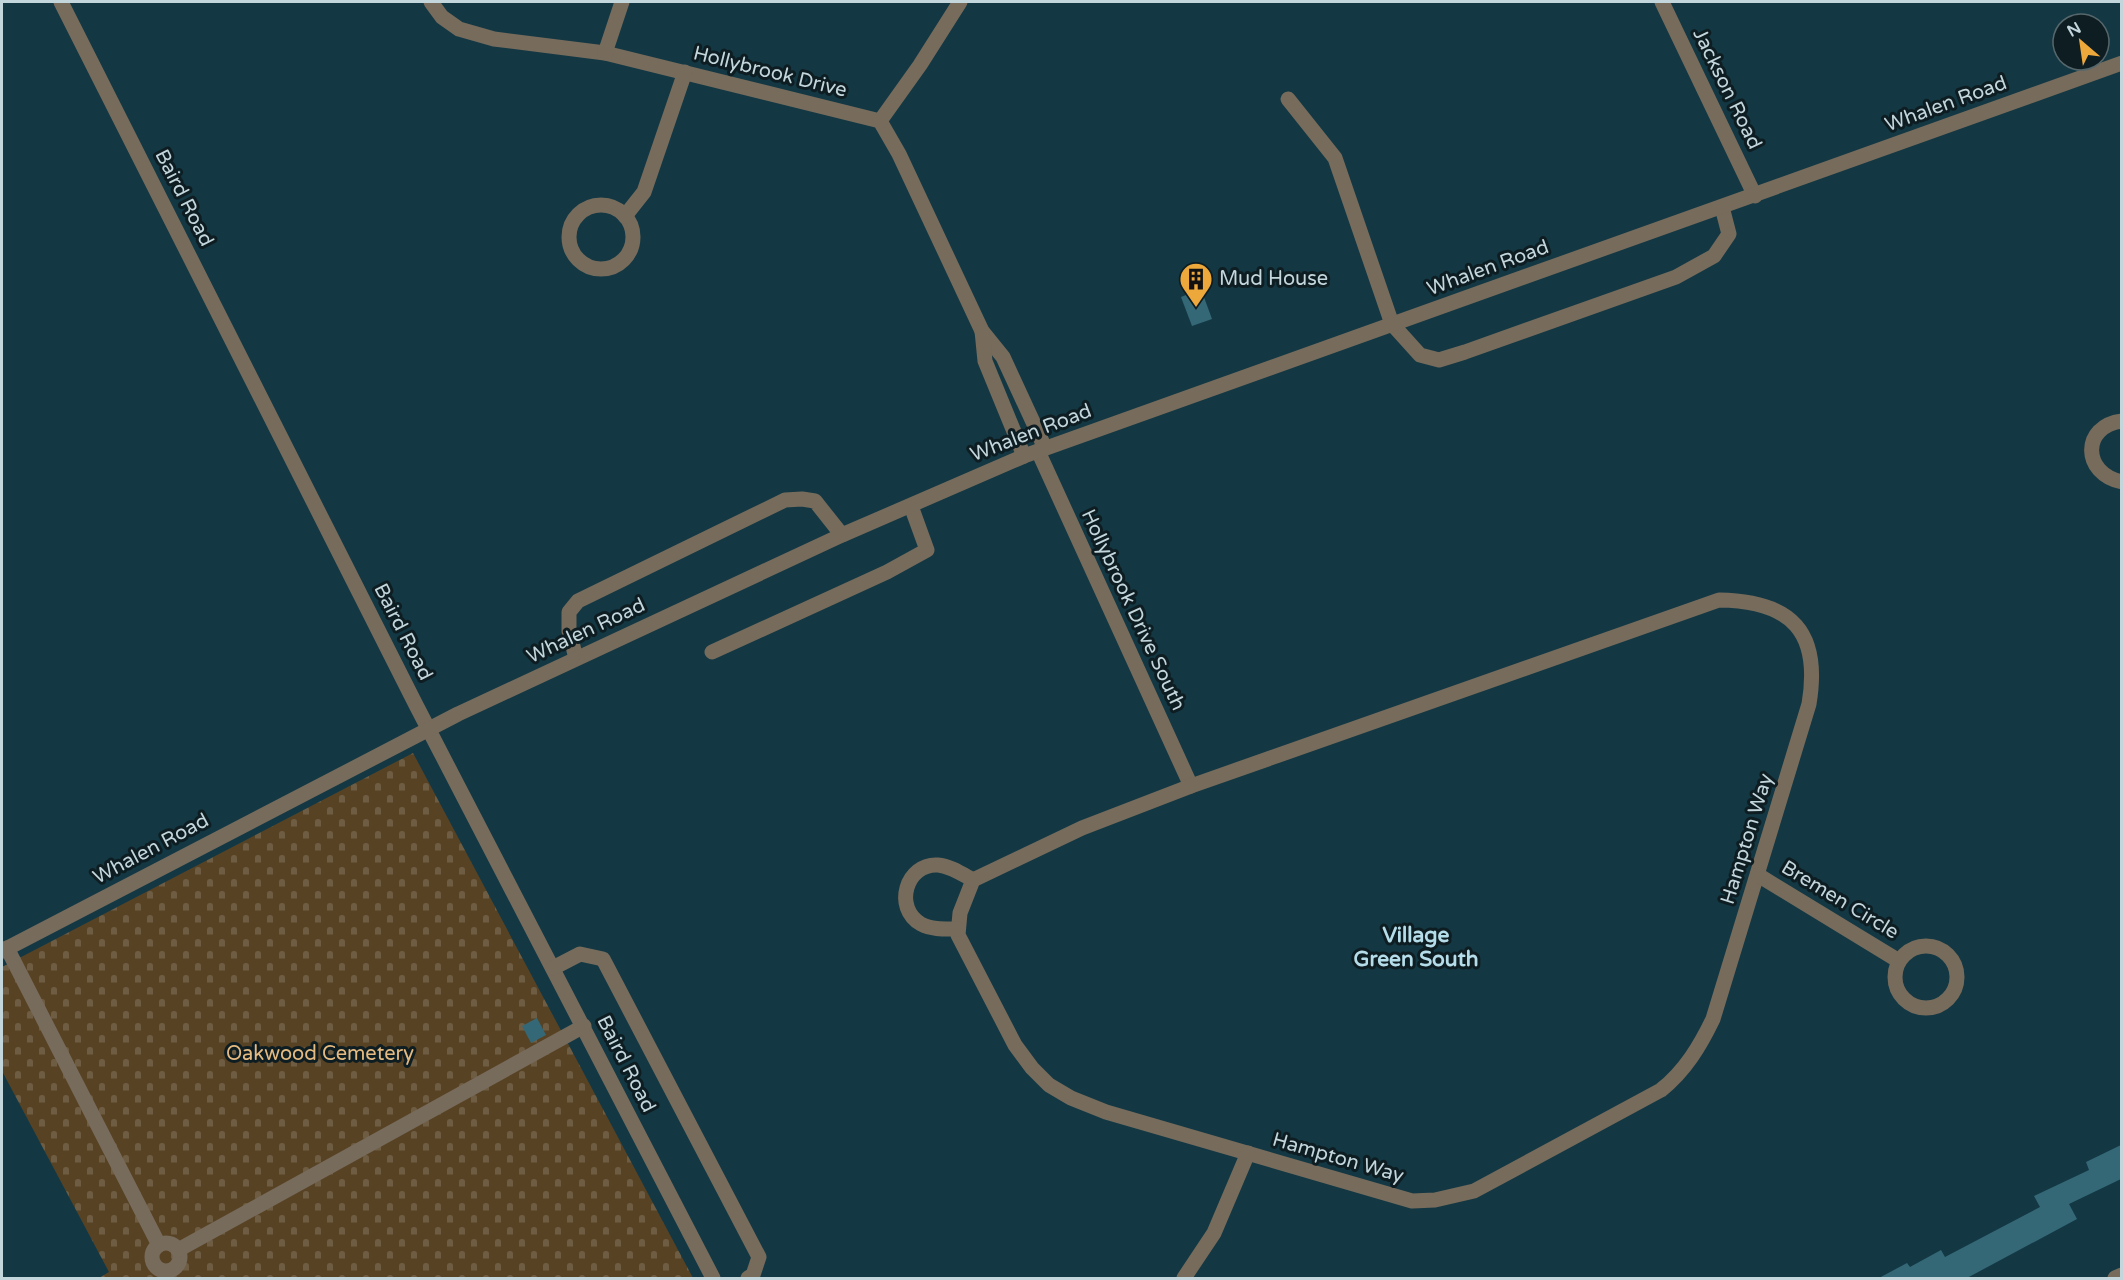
<svg xmlns="http://www.w3.org/2000/svg" width="2123" height="1280" viewBox="0 0 2123 1280" font-family="'Varela Round',sans-serif">
<defs>
<pattern id="cemetery-stones" width="16" height="16" patternUnits="userSpaceOnUse" patternTransform="scale(1.5)"><rect width="16" height="16" fill="#584224"/><path d="M2 7V4a2 2 0 0 1 4 0v3zM10 15v-3a2 2 0 0 1 4 0v3z" fill="#6e5d43"/></pattern>
</defs>
<rect width="100%" height="100%" fill="#133843"/>
<polygon fill="url(#cemetery-stones)" points="413,753 693,1278 99,1278 109,1272 2,1071 2,967"/>
<g fill="#356877">
<polygon points="1201,289 1212,319 1192,326 1181,297"/>
<polygon points="537,1018 546,1035 531,1043 522,1026"/>
<polygon points="2121,1145 2121,1179 2069,1204 2077,1219 1967,1278 1879,1278 1907,1263 1910,1267 1941,1250 1945,1257 2040,1207 2034,1196 2089,1170 2086,1162"/>
</g>
<g fill="none" stroke-linecap="round" stroke-linejoin="round">
<g stroke="#776b5c" stroke-width="15">
<polyline points="61,2 416,705 713,1278"/>
<polyline points="431,2 442,17 459,29 494,39 605,53 880,121 899,154 982,331 1003,357 1045,448"/>
<polyline points="1662,2 1755,196"/>
<polyline points="605,53 622,2"/>
<polyline points="1288,99 1335,158 1392,324 1420,355 1439,360 1465,352 1676,277 1714,256 1729,234 1722,207"/>
<polyline points="880,121 920,65 960,2"/>
<circle cx="601" cy="237" r="32"/>
<polyline points="625,216 644,192 685,72"/>
<polyline points="982,331 985,361 1024,456"/>
<path d="M 2122,421 C 2081,426 2082,474 2122,482"/>
<polyline points="1038,451 1191,786"/>
<path d="M 1719,600 C 1792,601 1821,632 1809,704 L 1713,1019 C 1700,1046 1685,1071 1661,1090 L 1474,1191 L 1435,1200 L 1412,1201 L 1106,1112 L 1071,1098 L 1049,1085 L 1032,1068 L 1015,1045 L 958,935 L 960,913 L 973,880 L 1082,828 L 1191,786 Z"/>
<polyline points="712,652 887,572 927,550 911,506"/>
<polyline points="576,658 569,631 569,612 578,601 785,500 802,499 815,501 842,535"/>
<polyline points="1758,875 1899,961"/>
<path d="M 958,929 C 946,929 932,930 921,924 C 893,908 906,863 938,865 C 950,866 962,874 973,880"/>
<circle cx="1926" cy="977" r="31"/>
<polyline points="7,948 159,1245"/>
<polyline points="2,951 458,714 842,535 1024,456 2122,63"/>
<polyline points="553,968 580,954 603,959 759,1257 753,1275 748,1278"/>
<circle cx="166" cy="1257" r="14"/>
<polyline points="178,1250 584,1026"/>
<polyline points="1184,1278 1214,1233 1248,1153"/>
<polyline points="2115,1278 2122,1275"/>
</g>
</g>
<defs>
<symbol id="building-pin" viewBox="-11 -11 22 30"><path d="M0 17L-7.5 6A9.5 9.5 0 1 1 7.5 6Z" fill="#eda83c" stroke="#0e1d22"/><path d="M-4-6H4V6H1V3H-1V6H-4ZM-2.5-4.3h1.7v1.8h-1.7ZM.8-4.3h1.7v1.8H.8ZM-2.5-1h1.7V.8h-1.7ZM.8-1h1.7V.8H.8Z" fill="#111"/></symbol>
</defs>
<g fill-rule="evenodd">
<use href="#building-pin" x="1177" y="260" width="38" height="52"/>
</g>
<g text-anchor="middle" dominant-baseline="central" stroke-width="6" stroke-linejoin="round" paint-order="stroke">
<g font-size="20" fill="#c3d6dc" stroke="#0e1d22">
<text transform="translate(770 72) rotate(14)">Hollybrook Drive</text>
<text transform="translate(1727 89) rotate(64)">Jackson Road</text>
<text transform="translate(1946 104) rotate(-20)">Whalen Road</text>
<text transform="translate(184 198) rotate(63)">Baird Road</text>
<text transform="translate(1488 268) rotate(-20)">Whalen Road</text>
<text transform="translate(1031 433) rotate(-21)">Whalen Road</text>
<text transform="translate(1133 610) rotate(65)">Hollybrook Drive South</text>
<text transform="translate(586 631) rotate(-25)">Whalen Road</text>
<text transform="translate(403 632) rotate(63)">Baird Road</text>
<text transform="translate(1747 839) rotate(-73)">Hampton Way</text>
<text transform="translate(151 849) rotate(-28)">Whalen Road</text>
<text transform="translate(1840 900) rotate(31)">Bremen Circle</text>
<text transform="translate(626 1064) rotate(63)">Baird Road</text>
<text transform="translate(1338 1158) rotate(16)">Hampton Way</text>
</g>
<g font-size="20" fill="#c3d6dc" stroke="#0e1d22" text-anchor="start">
<text x="1219" y="279">Mud House</text>
</g>
<g font-size="20" fill="#e5ba80" stroke="#0e1d22">
<text x="320" y="1054">Oakwood Cemetery</text>
</g>
<g font-size="21" font-weight="bold" fill="#b5dde9" stroke="#0e1d22">
<text x="1416" y="935">Village<tspan x="1416" dy="24">Green South</tspan></text>
</g>
</g>
<rect width="2123" height="1280" fill="none" stroke="#c3d6dc" stroke-width="6"/>
<g transform="translate(2081 42) rotate(331)"><circle r="28" fill="#0e1d22" stroke="#56676c" stroke-width="1.5"/>
<path d="M0-4.5L10 22L0 15L-10 22Z" fill="#eda83c"/>
<text y="-9" font-size="16" font-weight="bold" text-anchor="middle" fill="#c3d6dc">N</text>
</g>
</svg>
